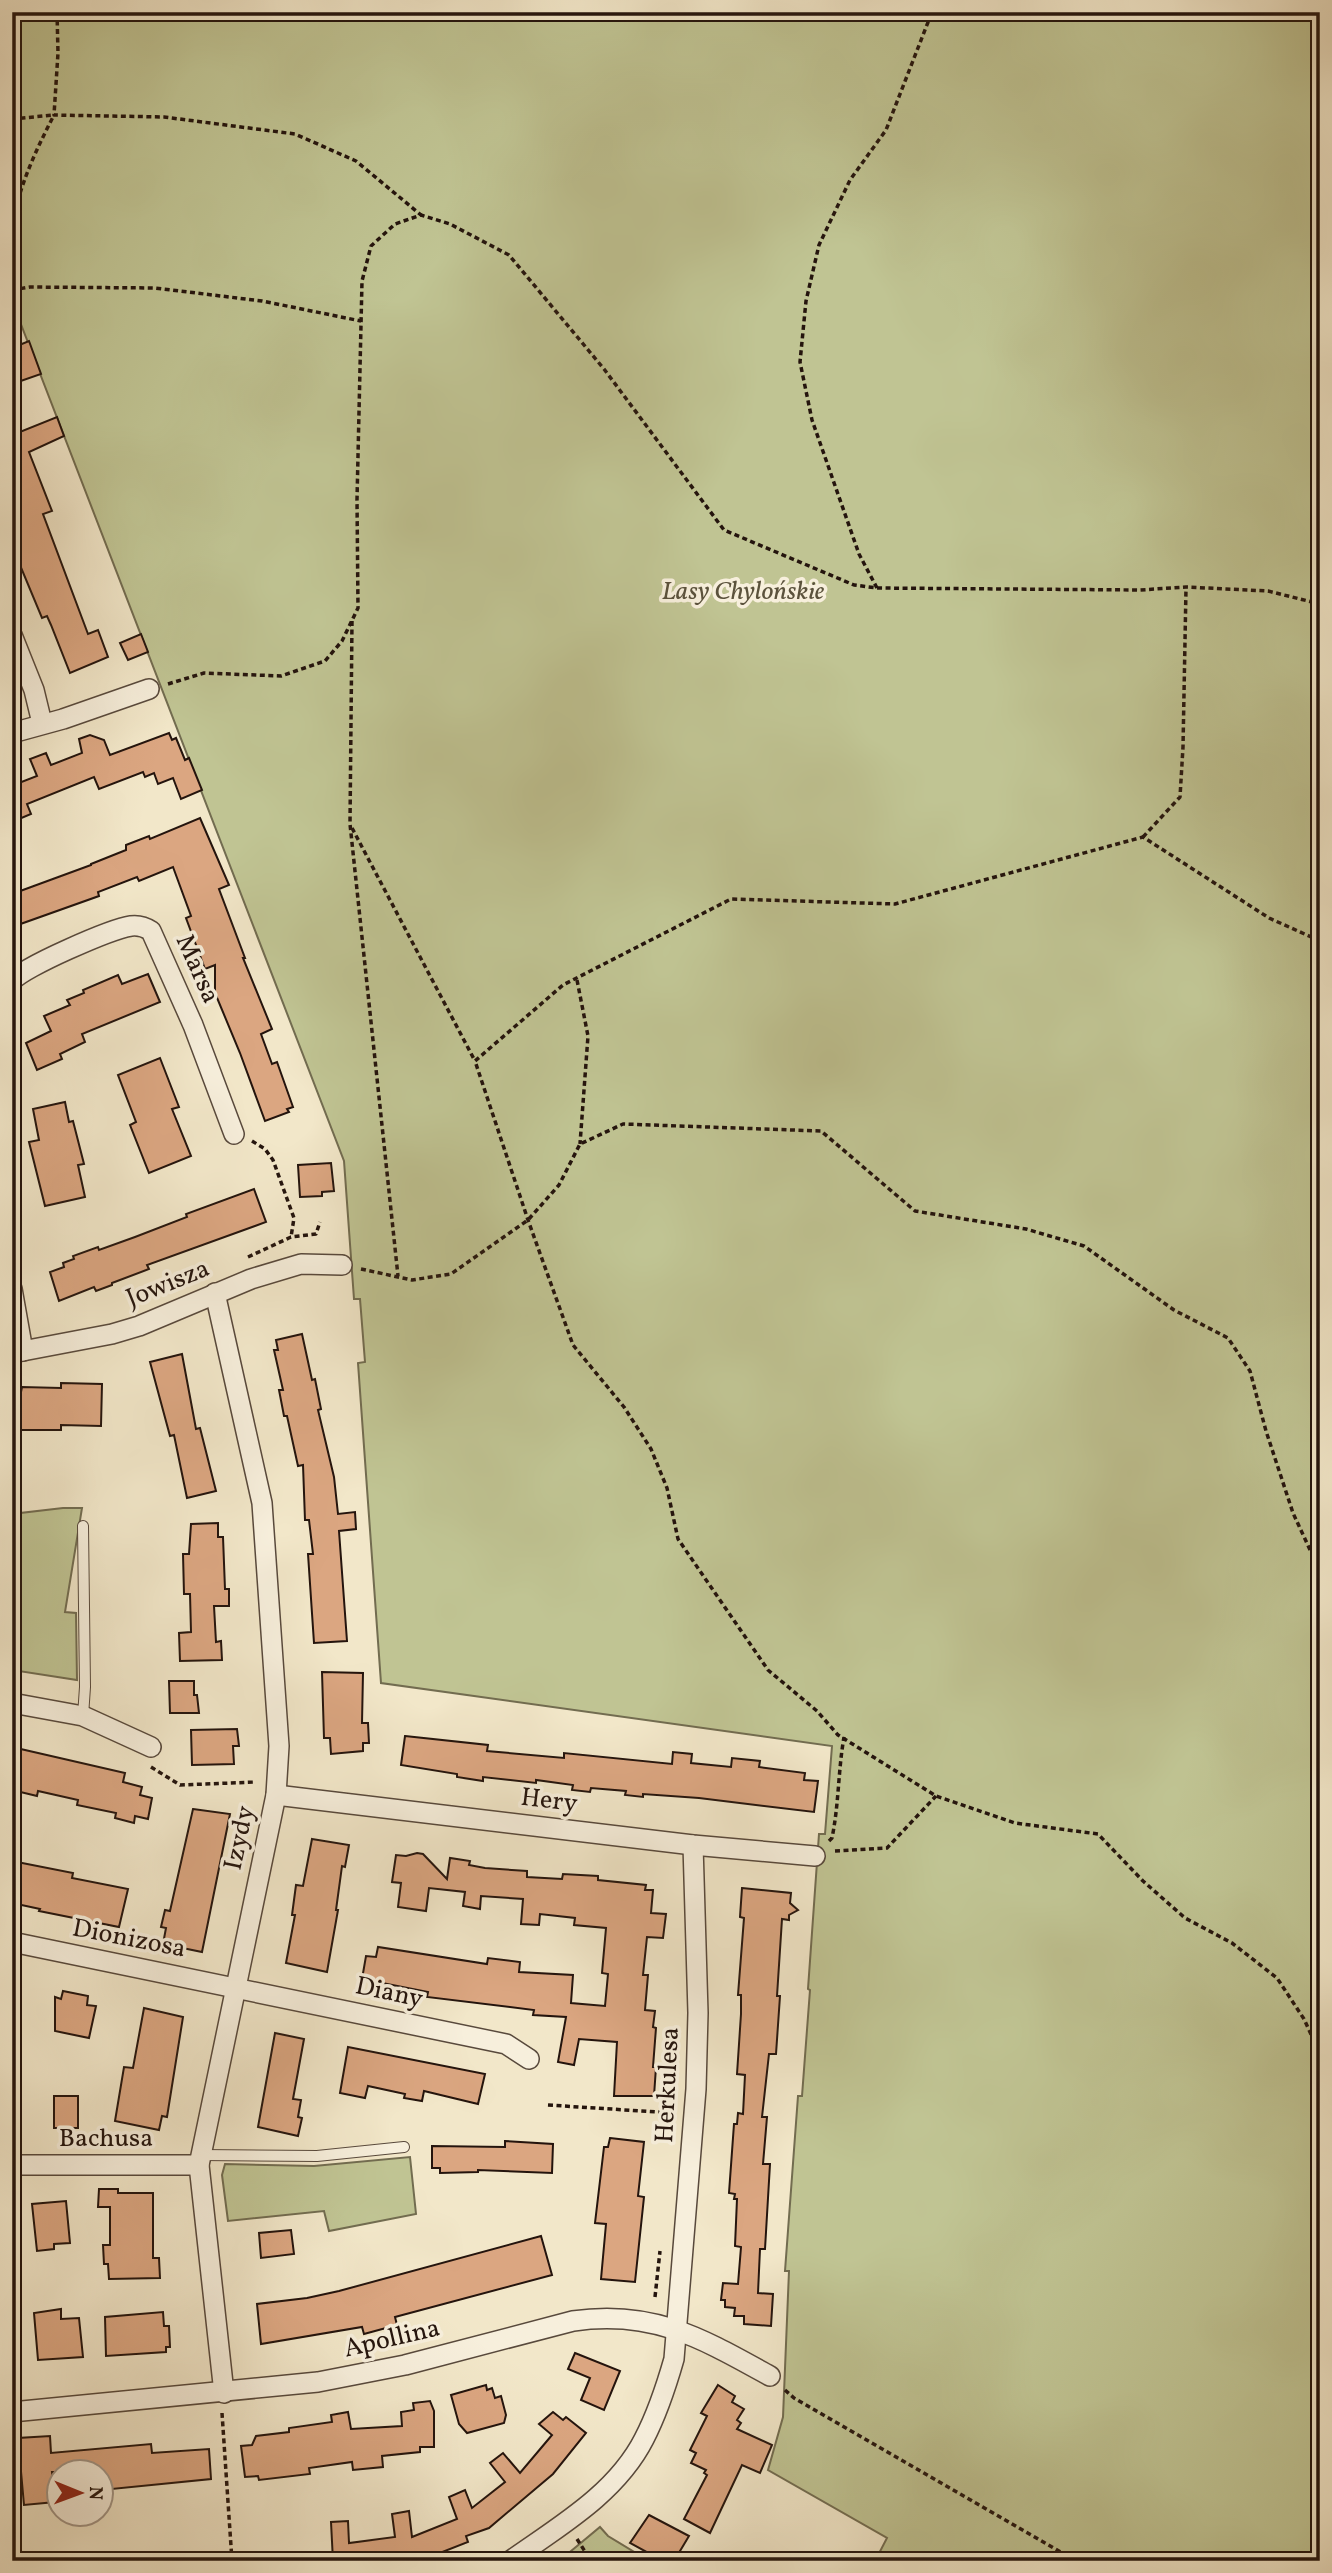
<svg xmlns="http://www.w3.org/2000/svg" width="1332" height="2573" viewBox="0 0 1332 2573" font-family="Vollkorn,serif">
<rect width="100%" height="100%" fill="#f2e7c9"/>
<filter id="stains"><feTurbulence type="fractalNoise" baseFrequency=".00286" numOctaves="4"/><feColorMatrix values="0 0 0 0 .2 0 0 0 0 .09 0 0 0 0 .02 0 0 0 .5 -.17"/></filter>
<radialGradient id="worn" r=".72"><stop offset=".6" stop-color="#630" stop-opacity="0"/><stop offset="1" stop-color="#630" stop-opacity=".3"/></radialGradient>
<g fill="#c0c493" stroke="#726c50" stroke-width="2">
<polygon points="12,12 1320,12 1320,2561 875,2561 887,2538 768,2470 783,2417 789,2271 785,2271 798,2096 802,2096 810,1990 808,1989 819,1834 825,1834 832,1746 381,1683 358,1363 365,1362 360,1299 354,1299 344,1161 12,301"/>
<polygon points="63,1508 82,1508 65,1612 76,1613 77,1680 12,1670 12,1514"/>
<polygon points="410,2157 416,2214 329,2231 324,2211 228,2221 222,2175 225,2164 314,2166"/>
<polygon points="600,2527 608,2536 649,2561 559,2561"/>
</g>
<g fill="#dba681" stroke="#24140d" stroke-width="2">
<polygon points="29,341 41,374 12,384 12,348"/>
<polygon points="13,414 20,432 57,417 64,436 29,452 52,511 43,514 88,634 98,630 108,657 70,673 51,625 47,616 42,618 12,546"/>
<polygon points="141,634 148,652 128,660 120,643"/>
<polygon points="169,733 172,740 176,738 185,760 189,758 202,790 181,799 173,778 158,784 154,773 145,777 143,772 99,789 94,777 27,804 31,814 12,822 12,769 19,783 37,776 30,759 46,753 51,765 82,753 79,739 90,735 104,740 110,755"/>
<polygon points="200,818 229,885 219,889 245,958 243,958 272,1029 261,1034 272,1064 277,1062 293,1107 287,1109 289,1112 265,1121 240,1053 215,993 215,965 205,969 186,918 191,916 173,867 139,881 137,877 98,892 99,896 12,927 12,894 91,865 91,864 126,850 126,845 149,836 150,839"/>
<polygon points="148,974 160,1002 82,1034 85,1042 60,1054 62,1059 37,1070 26,1043 51,1031 44,1016 70,1005 67,1000 84,993 83,990 118,975 122,984"/>
<polygon points="160,1058 179,1107 172,1109 191,1156 149,1173 130,1125 136,1122 118,1075"/>
<polygon points="65,1102 69,1122 73,1121 84,1164 78,1165 85,1197 45,1206 29,1142 39,1140 33,1109"/>
<polygon points="331,1163 334,1191 322,1192 322,1196 300,1197 298,1165"/>
<polygon points="254,1189 266,1222 147,1265 149,1269 112,1283 112,1285 96,1291 94,1287 59,1301 50,1272 64,1267 63,1263 74,1259 73,1256 98,1247 99,1250 135,1237 187,1217 186,1214"/>
<polygon points="302,1334 312,1380 315,1379 321,1409 318,1410 334,1477 338,1514 355,1512 356,1529 339,1531 347,1641 314,1643 308,1554 313,1554 309,1520 305,1520 303,1465 298,1466 287,1416 284,1416 279,1390 283,1390 274,1350 278,1350 276,1340"/>
<polygon points="182,1354 196,1429 200,1428 216,1491 187,1498 174,1435 170,1436 150,1362"/>
<polygon points="61,1383 102,1384 101,1426 61,1425 61,1430 12,1430 12,1398 15,1398 15,1392 21,1392 22,1387 61,1388"/>
<polygon points="218,1523 218,1537 223,1537 225,1589 229,1589 229,1606 214,1606 216,1642 221,1641 222,1660 180,1661 179,1633 191,1632 190,1594 184,1594 183,1554 189,1554 191,1524"/>
<polygon points="322,1672 363,1673 362,1723 368,1723 369,1743 363,1743 363,1751 331,1754 330,1738 324,1738"/>
<polygon points="169,1681 194,1681 194,1695 197,1695 199,1713 170,1713"/>
<polygon points="237,1729 239,1746 233,1746 234,1764 192,1765 191,1730"/>
<polygon points="405,1736 488,1745 487,1751 564,1758 564,1753 672,1764 673,1752 692,1754 691,1763 731,1767 732,1758 760,1761 759,1767 805,1773 804,1780 818,1781 814,1812 699,1798 643,1794 643,1797 625,1795 626,1791 591,1788 590,1792 572,1790 573,1785 536,1780 536,1783 483,1777 483,1781 457,1777 457,1774 401,1765"/>
<polygon points="12,1747 125,1773 123,1782 142,1787 140,1795 152,1798 148,1819 135,1816 134,1823 115,1818 116,1813 77,1805 78,1800 38,1791 37,1796 12,1790"/>
<polygon points="193,1809 230,1814 202,1952 163,1944 166,1928 161,1927 165,1910 170,1911"/>
<polygon points="312,1839 349,1845 345,1867 342,1866 336,1910 338,1910 327,1972 286,1963 295,1915 292,1915 296,1885 303,1886"/>
<polygon points="417,1853 423,1854 447,1879 450,1858 470,1861 469,1865 485,1868 527,1871 527,1877 562,1879 563,1874 598,1876 598,1880 646,1885 645,1890 653,1890 651,1913 666,1914 663,1938 647,1937 643,1975 648,1975 645,2010 655,2011 653,2027 656,2028 653,2067 656,2067 654,2096 614,2096 617,2042 579,2039 574,2065 558,2062 566,2017 533,2015 534,2010 427,1997 428,1992 362,1979 366,1956 376,1957 378,1947 487,1964 488,1958 520,1962 519,1972 573,1975 571,2003 605,2006 608,1974 602,1973 606,1928 574,1925 575,1918 540,1914 539,1925 521,1924 523,1899 481,1896 480,1909 463,1906 465,1892 429,1888 426,1911 398,1907 401,1883 392,1882 396,1855 406,1856"/>
<polygon points="12,1861 73,1873 72,1878 128,1889 119,1927 39,1911 40,1909 12,1903"/>
<polygon points="742,1888 791,1893 790,1903 798,1910 789,1915 789,1920 782,1919 777,1996 780,1996 776,2054 769,2054 762,2117 767,2117 763,2164 770,2164 765,2249 760,2249 758,2293 773,2294 771,2326 744,2324 744,2316 734,2316 735,2308 725,2307 725,2300 721,2300 723,2283 738,2284 741,2247 735,2246 737,2199 734,2199 735,2194 729,2193 734,2124 737,2124 738,2113 743,2114 745,2075 737,2074 741,2014 741,1995 738,1995 744,1918 740,1917"/>
<polygon points="63,1991 88,1996 87,2005 96,2006 89,2038 55,2031 55,1997 61,1999"/>
<polygon points="144,2008 183,2017 167,2117 162,2116 159,2130 115,2121 124,2067 133,2068"/>
<polygon points="275,2033 304,2039 293,2099 301,2100 298,2117 302,2118 298,2136 258,2127"/>
<polygon points="348,2047 485,2074 478,2104 424,2091 422,2101 404,2098 405,2094 368,2086 365,2098 340,2093"/>
<rect x="54" y="2096" width="24" height="32"/>
<polygon points="610,2138 644,2142 638,2196 644,2197 635,2282 601,2279 606,2224 595,2223 604,2147 608,2147"/>
<polygon points="505,2141 553,2144 552,2173 478,2170 478,2172 440,2173 440,2168 432,2168 432,2146 505,2147"/>
<polygon points="99,2189 118,2189 118,2193 153,2193 153,2258 159,2258 160,2278 109,2279 108,2264 104,2264 103,2245 110,2245 110,2207 98,2207"/>
<polygon points="66,2201 70,2243 54,2244 54,2249 37,2251 32,2204"/>
<polygon points="291,2230 294,2254 261,2258 259,2233"/>
<polygon points="541,2236 552,2275 395,2317 397,2325 364,2334 362,2327 261,2344 257,2304 307,2298 339,2291"/>
<polygon points="61,2309 61,2319 79,2318 83,2357 38,2360 34,2313"/>
<polygon points="163,2312 164,2326 169,2326 170,2347 166,2347 166,2352 106,2356 105,2317"/>
<polygon points="575,2353 620,2371 604,2410 581,2400 590,2378 568,2369"/>
<polygon points="486,2385 487,2390 492,2388 495,2398 501,2396 506,2415 504,2423 467,2433 459,2424 451,2395"/>
<polygon points="718,2385 735,2396 732,2402 744,2409 737,2420 741,2423 737,2429 772,2445 760,2473 742,2465 710,2533 684,2519 707,2475 704,2473 706,2470 691,2463 696,2453 690,2450 707,2416 701,2413"/>
<polygon points="430,2401 434,2411 434,2447 420,2447 420,2452 382,2456 383,2467 353,2470 352,2462 309,2468 310,2474 259,2480 258,2476 245,2477 241,2446 252,2445 256,2436 289,2432 289,2428 332,2422 331,2415 348,2412 351,2429 402,2426 401,2412 414,2410 413,2403"/>
<polygon points="553,2412 563,2420 566,2417 586,2433 553,2474 489,2528 466,2536 468,2542 427,2558 401,2561 333,2561 331,2522 348,2521 349,2543 395,2537 392,2514 409,2511 412,2537 457,2519 449,2497 465,2490 472,2508 505,2482 490,2463 503,2453 520,2473 552,2435 539,2424"/>
<polygon points="50,2436 51,2453 151,2444 152,2453 209,2449 211,2479 102,2490 102,2472 52,2472 55,2502 24,2505 18,2438"/>
<polygon points="649,2515 689,2536 674,2561 663,2561 630,2543"/>
</g>
<g fill="none" stroke-linecap="round" stroke-linejoin="round">
<defs>
<g id="lane">
<polyline points="83,1716 85,1687 83,1526"/>
<polyline points="201,2155 317,2156 404,2147"/>
</g>
<g id="street">
<polyline points="12,635 34,690 42,723"/>
<polyline points="12,733 63,719 149,689"/>
<path d="M 12,981 C 23,967 111,929 131,926 C 139,925 145,927 151,931 L 193,1025 L 234,1134"/>
<polyline points="12,1289 23,1351"/>
<polyline points="215,1293 262,1503 279,1746 276,1795 199,2165 224,2393"/>
<polyline points="12,1353 112,1334 139,1326 251,1279 301,1264 342,1265"/>
<polyline points="12,1703 83,1716 151,1747"/>
<polyline points="276,1795 693,1845 815,1856"/>
<polyline points="12,1942 506,2044 529,2059"/>
<polyline points="12,2165 199,2165"/>
<path d="M 12,2412 L 318,2382 L 405,2365 L 573,2321 C 653,2309 703,2339 770,2376"/>
<path d="M 510,2561 C 558,2527 616,2494 644,2439 C 657,2414 666,2387 674,2359 L 696,2089 L 698,2013 L 693,1845"/>
</g>
</defs>
<use href="#lane" stroke="#58493c" stroke-width="12"/>
<use href="#street" stroke="#58493c" stroke-width="22"/>
<g stroke="#24140d" stroke-width="3.5" stroke-dasharray="5 3.5" stroke-linecap="butt">
<polyline points="57,12 58,53 54,115 164,117 295,134 356,161 421,215"/>
<polyline points="12,119 54,115"/>
<path d="M 12,226 C 19,186 36,150 54,115"/>
<polyline points="12,290 30,287 155,288 262,301 361,321"/>
<polyline points="877,588 859,554 812,420 800,362 806,301 819,245 850,180 886,130 932,12"/>
<polyline points="352,621 350,824 398,1276"/>
<polyline points="168,684 204,673 281,676 325,661 342,641 358,608 357,500 362,281 371,246 395,224 421,215 450,224 509,255 604,369 724,530 854,585 877,588 1140,590 1186,587 1268,591 1320,604"/>
<polyline points="352,828 475,1061"/>
<polyline points="1143,837 1180,797 1183,747 1186,588"/>
<polyline points="1320,941 1269,918 1143,837 895,904 731,899 563,985 475,1061 528,1220 573,1345 624,1407 651,1449 667,1488 678,1539 768,1670 817,1711 838,1735 936,1796 1015,1823 1098,1834 1143,1881 1185,1918 1232,1943 1277,1978 1304,2019 1320,2054"/>
<polyline points="577,980 588,1036 580,1144"/>
<polyline points="252,1141 265,1149 273,1160 294,1218 291,1237"/>
<polyline points="248,1257 291,1237 316,1234 320,1222"/>
<polyline points="361,1269 412,1280 451,1274 528,1220 559,1185 580,1144 623,1124 821,1131 915,1211 1026,1229 1084,1246 1174,1310 1228,1338 1250,1371 1266,1431 1293,1513 1311,1552 1320,1563"/>
<polyline points="151,1767 180,1785 256,1782"/>
<path d="M 829,1841 L 832,1838 C 839,1804 838,1771 844,1737"/>
<polyline points="835,1851 887,1848 936,1796"/>
<polyline points="548,2105 673,2113"/>
<polyline points="655,2297 660,2251"/>
<polyline points="785,2390 794,2398 1076,2561"/>
<polyline points="222,2413 232,2561"/>
<polyline points="577,2539 591,2561"/>
</g>
<use href="#lane" stroke="#f7efdc" stroke-width="10"/>
<use href="#street" stroke="#f7efdc" stroke-width="19"/>
</g>
<g text-anchor="middle" dominant-baseline="central" stroke-width="7" stroke-linejoin="round" paint-order="stroke">
<g font-size="26" font-style="italic" fill="#5b523c" stroke="#f7efdc">
<text x="743" y="592">Lasy Chylońskie</text>
</g>
<g font-size="26" fill="#24140d" stroke="#f7efdc">
<text transform="translate(197 969) rotate(66)">Marsa</text>
<text transform="translate(168 1284) rotate(-22)">Jowisza</text>
<text transform="translate(549 1801) rotate(7)">Hery</text>
<text transform="translate(240 1838) rotate(-78)">Izydy</text>
<text transform="translate(129 1939) rotate(11)">Dionizosa</text>
<text transform="translate(389 1993) rotate(12)">Diany</text>
<text transform="translate(668 2085) rotate(-87)">Herkulesa</text>
<text x="106" y="2139">Bachusa</text>
<text transform="translate(392 2339) rotate(-13)">Apollina</text>
</g>
</g>
<rect width="1332" height="2573" fill="none" stroke="#f2e7c9" stroke-width="42"/>
<rect x="14" y="14" width="1304" height="2545" fill="none" stroke="#24140d" stroke-width="3.5"/>
<rect x="21" y="21" width="1290" height="2531" fill="none" stroke="#24140d" stroke-width="2"/>
<g transform="translate(80 2493) rotate(91)"><circle r="33" fill="#f7efdc" stroke="#a39789" stroke-width="2"/>
<path d="M0-5L12 26L0 18L-12 26Z" fill="#8f2418"/>
<text y="-10" font-size="19" font-weight="bold" text-anchor="middle" fill="#24140d">N</text>
</g>
<rect width="100%" height="100%" filter="url(#stains)"/>
<rect width="100%" height="100%" fill="url(#worn)"/>
</svg>
